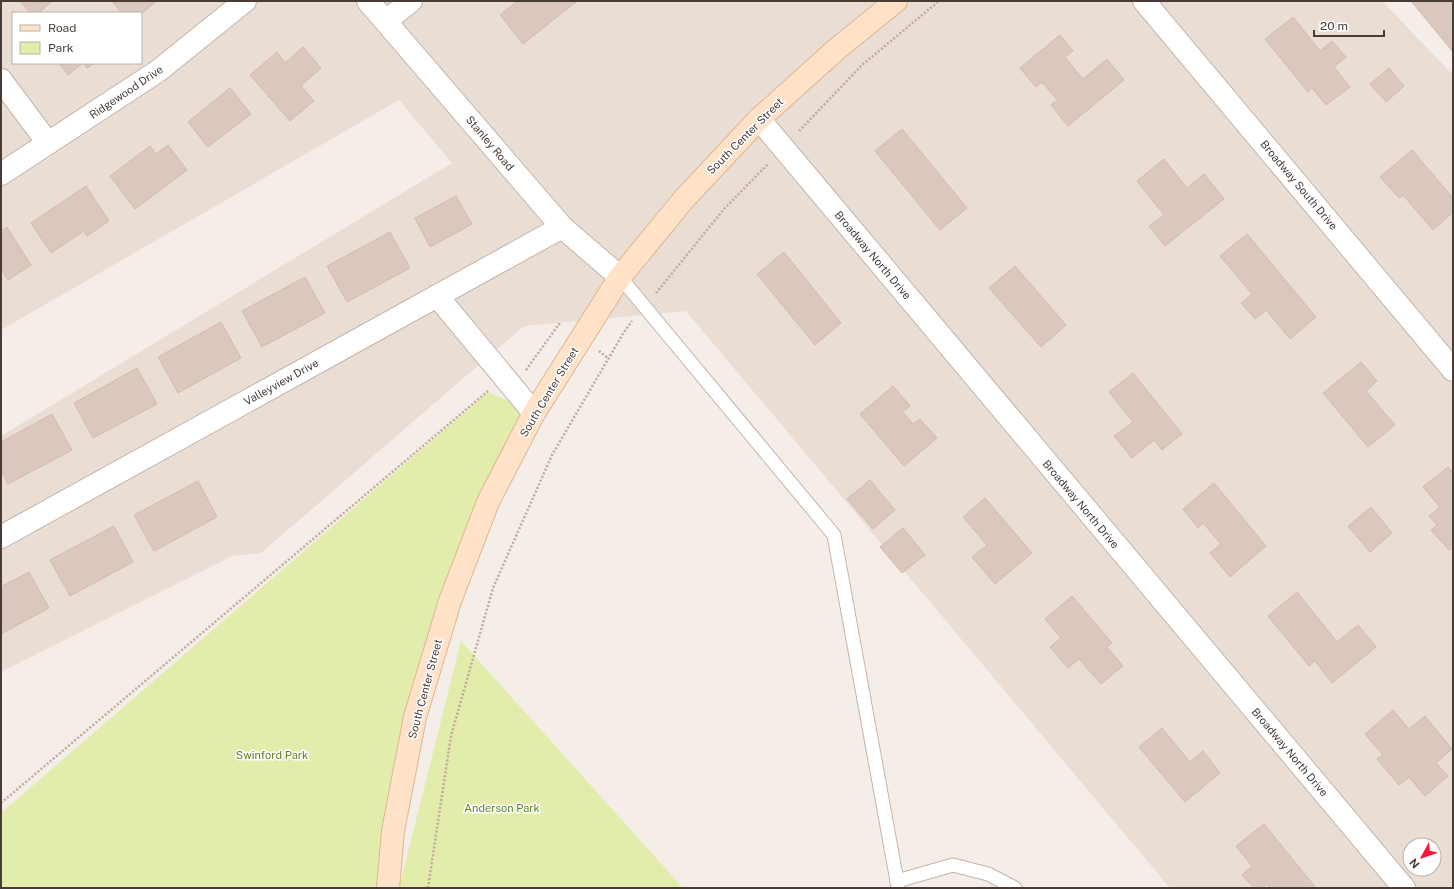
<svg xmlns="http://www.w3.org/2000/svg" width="1454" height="889" viewBox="0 0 1454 889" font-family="'Public Sans',sans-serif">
<rect width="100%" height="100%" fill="#f5ede7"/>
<path fill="#e9ddd4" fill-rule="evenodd" d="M 1,1 L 1382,1 L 1453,75 L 1453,888 L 1170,888 L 686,311 L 524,326 L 261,553 L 232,556 L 1,672 L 1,436 L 452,163 L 399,100 L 1,330 ZM 13,13 L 141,13 L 141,63 L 13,63 ZM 1410,845 L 1434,845 L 1434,869 L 1410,869 Z"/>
<g fill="#e2edac">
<polygon points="488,392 534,413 450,601 388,888 1,888 1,813"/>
<polygon points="461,641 683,888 399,888"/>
</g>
<g fill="#dbc7be" stroke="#d3baae">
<polygon points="20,1 52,1 39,13 30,13"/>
<polygon points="112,1 157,1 141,14 141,13 122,13"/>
<polygon points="517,1 577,1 523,44 500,15"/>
<polygon points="1411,1 1453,1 1453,52"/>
<polygon points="1293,17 1320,51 1332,41 1346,57 1334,67 1350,87 1326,105 1312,88 1308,92 1265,39"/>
<polygon points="1060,35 1073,51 1065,57 1083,79 1107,59 1124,80 1068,126 1051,105 1057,100 1042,82 1036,87 1020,68"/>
<polygon points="303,47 321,68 301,86 314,101 290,121 250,75 277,52 285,63"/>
<polygon points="59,63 83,63 68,75"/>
<polygon points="83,63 94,63 87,68"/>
<polygon points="1389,68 1404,86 1386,102 1370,84"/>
<polygon points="230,88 251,114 208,147 188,122"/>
<polygon points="902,129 967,208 940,230 875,151"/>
<polygon points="168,145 187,170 135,209 110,176 150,146 156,154"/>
<polygon points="1412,150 1453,198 1453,212 1433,230 1403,195 1399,198 1380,177"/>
<polygon points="1164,159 1187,188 1204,174 1224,199 1165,246 1149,226 1164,215 1137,181"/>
<polygon points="86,186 109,221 87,236 84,231 51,253 31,223"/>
<polygon points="456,196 472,224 430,247 415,218"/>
<polygon points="7,227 31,265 8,280 1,269 1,231"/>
<polygon points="390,232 410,268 347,302 327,266"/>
<polygon points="1247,234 1316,317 1290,339 1266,310 1255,319 1241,303 1252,294 1220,256"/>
<polygon points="784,252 841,323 815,345 757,274"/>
<polygon points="1015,266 1066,325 1041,347 989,288"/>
<polygon points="305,277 325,313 262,347 242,311"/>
<polygon points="221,322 241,358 178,393 158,357"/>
<polygon points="1361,362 1377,381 1366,391 1395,425 1368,447 1323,393"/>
<polygon points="137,368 157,404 93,438 74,403"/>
<polygon points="1133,373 1182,434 1162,450 1154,440 1132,458 1114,436 1133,422 1109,392"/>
<polygon points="893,386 910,406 903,412 913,424 920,419 937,438 904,466 860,414"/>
<polygon points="52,414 72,450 8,484 1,470 1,442"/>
<polygon points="1448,467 1453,473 1453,547 1449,550 1431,530 1437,525 1429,516 1440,507 1423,487"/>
<polygon points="870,480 895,510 873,529 847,499"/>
<polygon points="198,481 217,517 154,551 134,515"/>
<polygon points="1214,483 1266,546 1230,577 1210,553 1221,544 1203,523 1198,528 1183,509"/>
<polygon points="985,498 1032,553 995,584 972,557 987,545 963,517"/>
<polygon points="1371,507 1392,533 1370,552 1348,526"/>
<polygon points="114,526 133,562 70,596 50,560"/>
<polygon points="903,528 925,555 902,573 880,547"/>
<polygon points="29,572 49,608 1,634 1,587"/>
<polygon points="1297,592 1337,642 1358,625 1376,647 1332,683 1315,661 1309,666 1268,616"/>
<polygon points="1072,596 1112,643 1107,647 1123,666 1101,684 1079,659 1068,668 1050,647 1061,638 1045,619"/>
<polygon points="1393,710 1409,729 1425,716 1452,749 1436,763 1448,776 1425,796 1409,777 1399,785 1377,759 1383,755 1365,734"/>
<polygon points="1162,728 1190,762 1203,751 1220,773 1185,802 1139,747"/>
<polygon points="1264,824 1316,888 1270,888 1267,884 1262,888 1254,888 1242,875 1252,866 1236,846"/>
</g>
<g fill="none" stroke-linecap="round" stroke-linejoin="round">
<defs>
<g id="service">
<polyline points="620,277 834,535 897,881"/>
<polyline points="898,888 897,881 953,865 988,874 1015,888"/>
</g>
<g id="minor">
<polyline points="1144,1 1453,370"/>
<polyline points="386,21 411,1"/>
<polyline points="1,80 48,143"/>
<polyline points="759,119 1404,888"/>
<polyline points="1,174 158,71 245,1"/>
<polyline points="437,296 534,413"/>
<polyline points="1,537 562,227"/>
</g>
<polyline id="tertiary" points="368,1 562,227 620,277"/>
<polyline id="secondary" points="388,888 393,831 415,717 450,601 488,502 534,413 620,277 684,199 759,119 838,48 896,1"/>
</defs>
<use href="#service" stroke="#c4b4ab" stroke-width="15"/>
<use href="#minor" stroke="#c4b4ab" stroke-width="24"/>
<use href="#tertiary" stroke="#c4b4ab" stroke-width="24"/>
<use href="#secondary" stroke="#dcb594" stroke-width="24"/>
<g stroke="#c4a898" stroke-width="2.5" stroke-dasharray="2 2" stroke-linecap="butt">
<polyline points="799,131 862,65 939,1"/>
<polyline points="656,293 724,209 768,164"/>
<polyline points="599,351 608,358"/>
<polyline points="526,370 559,324 562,326"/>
<polyline points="1,803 488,391"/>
<polyline points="428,888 451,736 493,588 552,455 624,332 632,321"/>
</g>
<use href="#service" stroke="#fff" stroke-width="13"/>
<use href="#minor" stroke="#fff" stroke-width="22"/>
<use href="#tertiary" stroke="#fff" stroke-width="22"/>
<use href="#secondary" stroke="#ffe2c7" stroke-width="22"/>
</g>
<g text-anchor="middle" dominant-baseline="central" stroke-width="3" stroke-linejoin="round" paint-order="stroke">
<g font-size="11" fill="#493b35" stroke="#fff">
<text transform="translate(126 92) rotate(-34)">Ridgewood Drive</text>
<text transform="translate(745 136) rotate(-45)">South Center Street</text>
<text transform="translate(490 143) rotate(50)">Stanley Road</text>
<text transform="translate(1299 185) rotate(50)">Broadway South Drive</text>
<text transform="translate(873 255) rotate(50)">Broadway North Drive</text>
<text transform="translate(281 382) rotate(-29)">Valleyview Drive</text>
<text transform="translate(549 392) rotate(-59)">South Center Street</text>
<text transform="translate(1081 504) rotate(50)">Broadway North Drive</text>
<text transform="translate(425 689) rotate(-75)">South Center Street</text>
<text transform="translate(1290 752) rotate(50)">Broadway North Drive</text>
</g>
<g font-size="11" fill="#608022" stroke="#fff">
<text x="272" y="755">Swinford Park</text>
<text x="502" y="808">Anderson Park</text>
</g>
</g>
<rect width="1454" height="889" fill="none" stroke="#493b35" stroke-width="4"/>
<rect x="12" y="12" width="130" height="52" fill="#ffffff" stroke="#b6b1ae"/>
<rect x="20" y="25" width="20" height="6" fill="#ffe2c7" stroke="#b6b1ae"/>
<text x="48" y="32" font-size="12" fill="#493b35">Road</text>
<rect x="20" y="42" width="20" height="12" fill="#e2edac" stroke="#b6b1ae"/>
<text x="48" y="52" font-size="12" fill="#493b35">Park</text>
<g transform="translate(1422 857) rotate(230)"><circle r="19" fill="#ffffff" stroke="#b6b1ae"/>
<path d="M0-3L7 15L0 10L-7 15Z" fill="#ff1432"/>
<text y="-6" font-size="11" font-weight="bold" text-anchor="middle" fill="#493b35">N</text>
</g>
<path d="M1314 30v6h70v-6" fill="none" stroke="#493b35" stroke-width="2"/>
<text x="1320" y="30" font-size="12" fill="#493b35" stroke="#ffffff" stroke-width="3" paint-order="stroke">20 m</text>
</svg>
